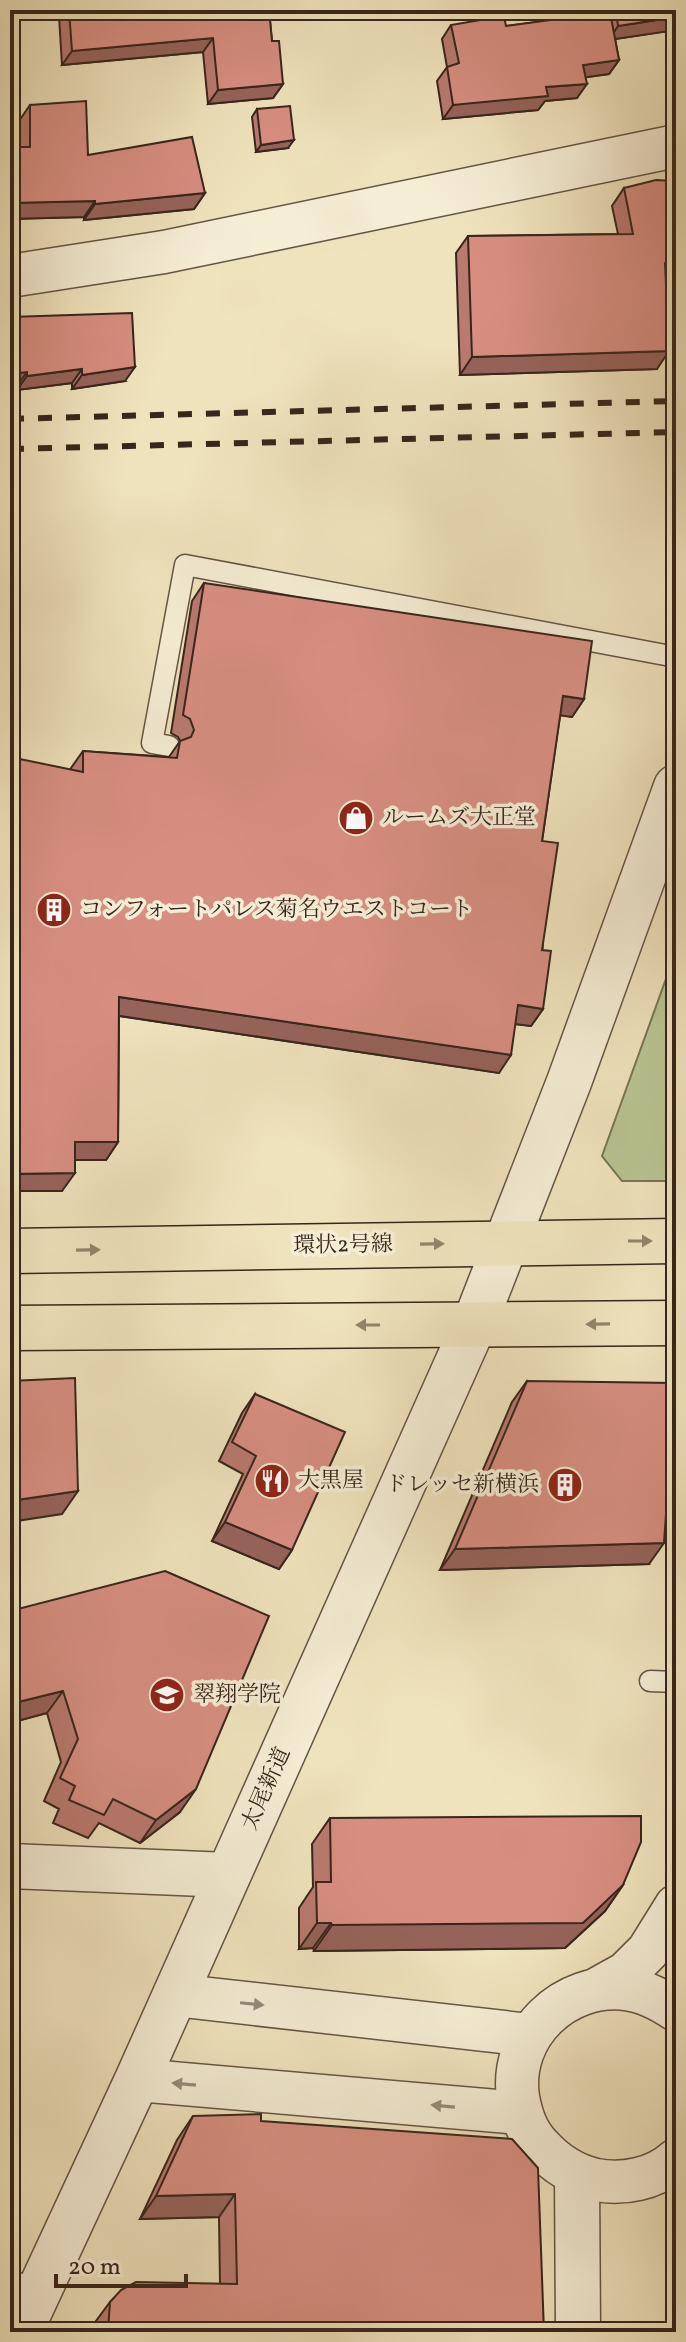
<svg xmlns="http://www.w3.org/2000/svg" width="686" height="2342" viewBox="0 0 686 2342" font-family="Vollkorn,'Noto Serif JP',serif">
<rect width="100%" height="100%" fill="#efe3bd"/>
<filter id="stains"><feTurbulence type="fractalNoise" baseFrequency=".0025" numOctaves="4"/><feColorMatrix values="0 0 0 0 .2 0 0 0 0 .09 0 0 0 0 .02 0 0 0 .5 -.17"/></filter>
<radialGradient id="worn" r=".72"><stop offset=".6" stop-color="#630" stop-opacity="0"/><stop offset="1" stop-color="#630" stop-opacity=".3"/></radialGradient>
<polygon fill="#b8c492" stroke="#787456" stroke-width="2" points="676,951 676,1181 622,1181 602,1156"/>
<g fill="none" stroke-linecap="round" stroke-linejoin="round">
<defs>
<g id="service">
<polyline points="169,746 152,743 185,565 676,657"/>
<polyline points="650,1681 676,1682"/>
<polyline points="10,2280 39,2291"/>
</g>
<g id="minor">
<polyline points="10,276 164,252 676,146"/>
<polyline points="599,1988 626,1973 648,1951 676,1906"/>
<polyline points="174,1995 530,2035"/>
<path d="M 676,2010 C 661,2000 645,1991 626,1989 C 565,1982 509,2034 518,2097 C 521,2115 527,2133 540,2146 C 556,2164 573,2175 596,2180 C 623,2185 655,2179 676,2160"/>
<polyline points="137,2080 521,2113"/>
</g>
<g id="tertiary">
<polyline points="10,1866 228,1875"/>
<polyline points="577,2176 578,2332"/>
<polyline points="20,2332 137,2080 474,1325 569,1082 676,787"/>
</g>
<g id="primary">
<polyline points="10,1251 676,1241"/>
<polyline points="10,1328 676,1323"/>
</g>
</defs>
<use href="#service" stroke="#665444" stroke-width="23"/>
<use href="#minor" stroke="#665444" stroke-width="45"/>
<use href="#tertiary" stroke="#665444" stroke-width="47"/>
<use href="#primary" stroke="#38251b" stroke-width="47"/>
<use href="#service" stroke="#f5edd4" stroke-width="20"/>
<use href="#minor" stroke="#f5edd4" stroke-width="42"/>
<use href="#tertiary" stroke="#f5edd4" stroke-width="44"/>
<use href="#primary" stroke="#efe3bd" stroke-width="44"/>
<g stroke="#38251b" stroke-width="6" stroke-dasharray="14 14" stroke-linecap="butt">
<polyline points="10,419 676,401"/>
<polyline points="10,449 676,432"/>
</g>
</g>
<g fill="#b97a6f" stroke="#38251b" stroke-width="2">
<polygon points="64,10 269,10 272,41 283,84 273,98 208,104 203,52 62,65 59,16"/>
<polygon points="605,10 676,10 676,30 615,39 619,60 609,74 586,77 577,98 545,101 538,110 443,119 437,81 447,67 442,39 451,25 506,26 605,13"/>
<polygon points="30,105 88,155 205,193 194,209 84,220 84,217 10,219 10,147 19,147 19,121"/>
<polygon points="257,109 288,148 256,152 252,117"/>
<polygon points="624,188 676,276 665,278 657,369 460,375 456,253 468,236 618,234 612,206"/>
<polygon points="10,317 125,381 72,389 72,383 17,390"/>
<polygon points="204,583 584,699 572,717 560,715 542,841 543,1009 531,1026 515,1024 499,1073 119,1016 118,1142 106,1160 75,1160 62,1191 71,768 83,751 169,757 180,741 178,737 171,733 192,601"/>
<polygon points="527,1381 649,1564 440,1570 512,1402"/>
<polygon points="255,1394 292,1550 279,1569 212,1541 243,1474 219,1461 242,1413"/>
<polygon points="10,1611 180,1812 140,1843 99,1823 88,1838 53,1823 59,1809 44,1801 61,1762 47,1713 10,1723"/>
<polygon points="330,1818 623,1885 605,1911 565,1948 314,1951 313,1948 299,1949 299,1908 313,1887 312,1844"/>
<polygon points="193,2116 261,2121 544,2332 93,2332 93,2325 110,2302 220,2284 219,2217 140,2219 177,2140"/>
</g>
<g fill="#96635a" stroke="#38251b" stroke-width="2">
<polygon points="676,17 676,30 609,40 618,26"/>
<polygon points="213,38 203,52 62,65 72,51"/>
<polygon points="619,60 609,74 574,79 583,65"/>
<polygon points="283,84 273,98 208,104 218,90"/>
<polygon points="587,84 577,98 545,101 538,110 443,119 453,105 546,87"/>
<polygon points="294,140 288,148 256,152 261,145"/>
<polygon points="205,193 194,209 84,220 95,204"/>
<polygon points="95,201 84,217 10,219 10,203"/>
<polygon points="676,261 676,276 652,281 665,263"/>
<polygon points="669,351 657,369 460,375 472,357"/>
<polygon points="135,367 125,381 72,389 82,375"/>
<polygon points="82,369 72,383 17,390 27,376"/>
<polygon points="27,372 17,386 10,386 10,374"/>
<polygon points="563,696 584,699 572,717 551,714"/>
<polygon points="119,997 511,1055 499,1073 107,1014"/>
<polygon points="518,1005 543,1009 531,1026 506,1023"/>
<polygon points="75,1142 118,1142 106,1160 63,1160"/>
<polygon points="75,1173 62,1191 10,1191 10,1174"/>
<polygon points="78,1491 62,1514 10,1522 10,1501"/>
<polygon points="225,1522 292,1550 279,1569 212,1541"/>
<polygon points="664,1543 649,1564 440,1570 455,1549"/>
<polygon points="63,1691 47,1713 10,1723 10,1704"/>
<polygon points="196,1789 180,1812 140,1843 156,1820"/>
<polygon points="623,1885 605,1911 565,1948 314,1951 332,1925"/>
<polygon points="317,1923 331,1923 313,1948 299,1949"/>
<polygon points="235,2194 219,2217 140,2219 156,2196"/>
</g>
<g fill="#d78e81" stroke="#38251b" stroke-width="2">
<polygon points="69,10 269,10 272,41 279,41 283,84 218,90 213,38 72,51"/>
<polygon points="616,10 676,10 676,17 618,26"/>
<polygon points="610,12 619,60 583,65 587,84 546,87 548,96 453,105 447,67 459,63 451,25 504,16 506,26"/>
<polygon points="86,101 88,155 192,137 205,193 95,204 95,201 10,203 10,147 30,147 30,105"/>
<polygon points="290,106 294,140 261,145 257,109"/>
<polygon points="656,180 676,181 676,261 665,263 669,351 472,357 468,236 633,234 624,188"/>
<polygon points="132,313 135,367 82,375 82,369 27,376 27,372 10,374 10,317"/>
<polygon points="204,583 592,641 584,699 563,696 542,841 558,843 542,950 551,951 543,1009 518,1005 511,1055 119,997 118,1142 75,1142 75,1173 10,1174 10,757 83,772 83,751 177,758 180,741 191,737 194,730 190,719 183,715"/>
<polygon points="75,1378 78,1491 10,1501 10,1381"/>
<polygon points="527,1381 675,1383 664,1543 455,1549"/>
<polygon points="255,1394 345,1432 292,1550 225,1522 256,1456 232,1442"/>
<polygon points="165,1571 269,1616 196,1789 156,1820 113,1799 104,1815 69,1800 75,1786 60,1778 78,1739 63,1691 10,1704 10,1611"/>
<polygon points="641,1816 641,1842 623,1885 583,1923 332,1925 331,1923 317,1923 316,1882 331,1882 330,1818"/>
<polygon points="261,2114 261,2121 512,2139 538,2168 544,2332 107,2332 108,2331 110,2302 121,2290 136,2282 237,2284 235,2194 156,2196 193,2116"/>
</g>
<defs><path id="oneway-solid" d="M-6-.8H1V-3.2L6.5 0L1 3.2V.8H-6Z" transform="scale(2)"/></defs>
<g fill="#94846c">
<use href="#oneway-solid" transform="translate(640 1241)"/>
<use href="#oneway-solid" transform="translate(432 1244) rotate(-1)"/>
<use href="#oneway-solid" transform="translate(88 1250) rotate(-1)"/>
<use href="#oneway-solid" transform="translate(598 1324) rotate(179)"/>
<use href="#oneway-solid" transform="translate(368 1325) rotate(180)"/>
</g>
<g fill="#968978">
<use href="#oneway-solid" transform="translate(252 2004) rotate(6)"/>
<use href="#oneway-solid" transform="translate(184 2084) rotate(-175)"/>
<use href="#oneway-solid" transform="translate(443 2106) rotate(-175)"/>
</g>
<defs>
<symbol id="shop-disc" viewBox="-11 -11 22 22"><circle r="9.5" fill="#8f2418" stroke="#f5edd4"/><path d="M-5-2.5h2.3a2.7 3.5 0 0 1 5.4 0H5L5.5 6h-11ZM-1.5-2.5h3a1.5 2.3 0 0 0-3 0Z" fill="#fff"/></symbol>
<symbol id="building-disc" viewBox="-11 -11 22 22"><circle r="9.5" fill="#8f2418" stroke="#f5edd4"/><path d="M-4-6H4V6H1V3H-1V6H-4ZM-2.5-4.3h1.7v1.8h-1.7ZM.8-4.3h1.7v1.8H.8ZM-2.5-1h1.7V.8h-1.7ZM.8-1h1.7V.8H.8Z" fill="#fff"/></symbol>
<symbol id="restaurant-disc" viewBox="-11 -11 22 22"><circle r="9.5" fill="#8f2418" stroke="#f5edd4"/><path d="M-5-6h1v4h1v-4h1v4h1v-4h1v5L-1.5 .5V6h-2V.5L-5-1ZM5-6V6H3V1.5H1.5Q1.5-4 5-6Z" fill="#fff"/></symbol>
<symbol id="school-disc" viewBox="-11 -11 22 22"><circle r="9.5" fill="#8f2418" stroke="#f5edd4"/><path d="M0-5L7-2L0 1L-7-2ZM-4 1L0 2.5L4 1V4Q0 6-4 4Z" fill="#fff"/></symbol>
</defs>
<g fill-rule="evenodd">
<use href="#shop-disc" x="336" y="798" width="40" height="40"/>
<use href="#building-disc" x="34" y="890" width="40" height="40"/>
<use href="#restaurant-disc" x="252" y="1461" width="40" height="40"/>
<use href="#building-disc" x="545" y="1465" width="40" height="40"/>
<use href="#school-disc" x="147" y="1675" width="40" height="40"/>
</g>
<g text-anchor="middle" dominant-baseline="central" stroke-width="7" stroke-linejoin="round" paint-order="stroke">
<g font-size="22" fill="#38251b" stroke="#f5edd4" text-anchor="start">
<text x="382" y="818">ルームズ大正堂</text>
<text x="80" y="910">コンフォートパレス菊名ウエストコート</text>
<text x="298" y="1481">大黒屋</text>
<text x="539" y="1485" text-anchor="end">ドレッセ新横浜</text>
<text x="193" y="1695">翠翔学院</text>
</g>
<g font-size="22" fill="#38251b" stroke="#f5edd4">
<text transform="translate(343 1246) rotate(-1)">環状2号線</text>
<text transform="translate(267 1789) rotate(-66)">太尾新道</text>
</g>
</g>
<rect width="686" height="2342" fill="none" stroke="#efe3bd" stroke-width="40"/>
<rect x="12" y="12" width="662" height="2318" fill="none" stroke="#38251b" stroke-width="4"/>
<rect x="20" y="20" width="646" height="2302" fill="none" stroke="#38251b" stroke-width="2"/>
<path d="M56 2274v12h130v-12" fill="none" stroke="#38251b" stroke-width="4"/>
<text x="68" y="2274" font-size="24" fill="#38251b" stroke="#f5edd4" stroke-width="6" paint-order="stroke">20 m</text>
<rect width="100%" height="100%" filter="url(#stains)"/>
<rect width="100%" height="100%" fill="url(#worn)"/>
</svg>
